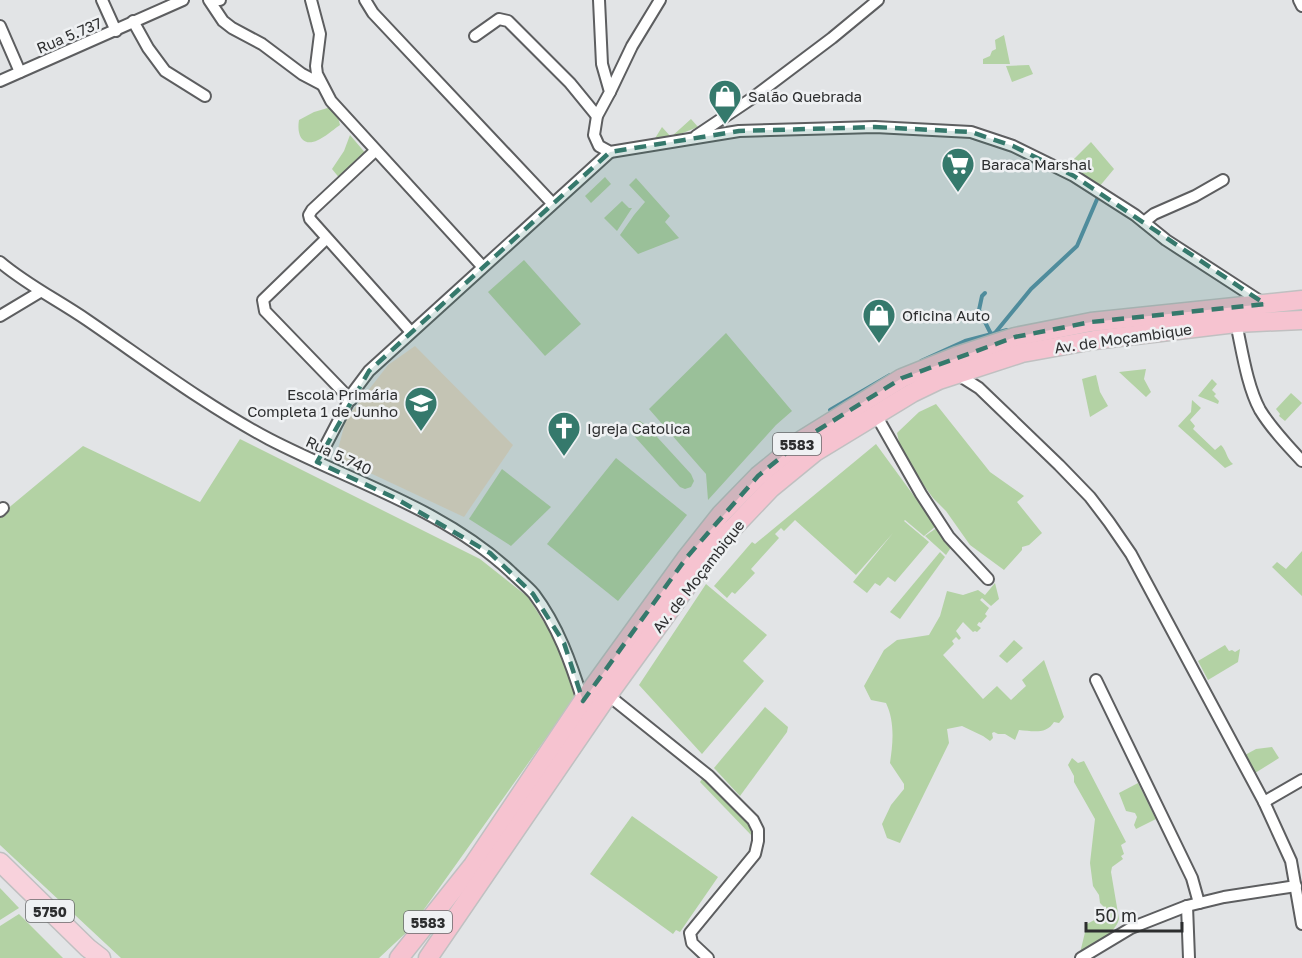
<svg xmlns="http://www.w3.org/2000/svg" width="1302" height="958" viewBox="0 0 1302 958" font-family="'Golos Text',sans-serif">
<rect width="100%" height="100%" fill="#e2e4e6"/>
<polygon fill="#e8d7c6" points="415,346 513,445 464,517 336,457 346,419 388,365"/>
<g fill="#b3d2a4">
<polygon points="1004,35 1010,64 983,64 983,59 990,56 992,51 996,49 995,40"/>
<polygon points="1029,65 1033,74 1012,82 1006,66"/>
<path d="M 331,107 L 338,117 L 340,125 C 331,131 312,150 302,139 C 298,134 298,126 299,120 L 314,112 Z"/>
<polygon points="691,119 698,127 670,138 654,140 662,127 671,137"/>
<polygon points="350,135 367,155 341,180 332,169 344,151"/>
<polygon points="1091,142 1114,169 1099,187 1067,166"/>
<polygon points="605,177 611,184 591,203 585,196"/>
<polygon points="636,178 670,216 665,222 679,238 638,254 620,235 634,215 645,202 629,185"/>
<polygon points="622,201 629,208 632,208 617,231 604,218"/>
<polygon points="524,260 581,324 545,356 488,292"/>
<polygon points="726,333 792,411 776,425 708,500 706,474 649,409"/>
<polygon points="1146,369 1144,379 1151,392 1146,397 1119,372"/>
<polygon points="1096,375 1100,392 1108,406 1090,417 1082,379"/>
<polygon points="1212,379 1217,384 1212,390 1216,394 1214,396 1219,401 1218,404 1198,396"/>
<polygon points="1291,393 1302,403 1285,421 1279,416 1280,414 1276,409"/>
<path d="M 1192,400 L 1201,408 L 1190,420 L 1195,426 L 1193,429 L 1215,450 L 1221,445 C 1227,451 1226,458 1233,464 L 1225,468 L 1178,426 L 1191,412 Z"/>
<polygon points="936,404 990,472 1024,496 1017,502 1042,533 1029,545 1022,547 1022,550 1004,570 970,545 946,511 933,498 902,455 897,433 899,431 919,412"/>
<polygon points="636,421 640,421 647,426 691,474 694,481 691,487 685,489 680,487 636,438 631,431 631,427"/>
<polygon points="240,439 480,559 528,597 559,646 576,696 410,929 379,958 121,958 0,845 0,515 83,446 200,502"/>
<polygon points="876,444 936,526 924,536 905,520 904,521 929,542 895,582 888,577 880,586 875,583 867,593 853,582 893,533 856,575 795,520 784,531 781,528 775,534 779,538 751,569 755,573 735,594 732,592 727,598 714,586 752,542 755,544"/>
<polygon points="616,458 687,515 618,601 547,544"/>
<polygon points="502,469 551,507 511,546 469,519"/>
<polygon points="938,527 952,546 946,555 925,536"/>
<polygon points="1302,551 1302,596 1272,567 1277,562 1286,569"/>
<polygon points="940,552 945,557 900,619 890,612"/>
<path d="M 995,583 L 999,599 L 991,606 L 982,598 L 980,600 L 989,608 L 985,614 L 987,616 L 981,623 L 979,622 L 977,625 L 981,628 L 977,632 L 975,631 L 973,632 L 963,622 L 956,631 L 961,638 L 959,640 L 956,637 L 952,641 L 954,644 L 943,655 L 983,699 L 997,686 L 1011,700 L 1026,686 L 1022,680 L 1044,660 L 1064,717 L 1059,723 L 1054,722 C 1046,735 1032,731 1019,730 L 1015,740 L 1005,734 L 998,734 L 994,732 L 992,733 L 993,738 L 990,741 L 983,736 L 962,726 L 947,729 L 949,743 L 900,843 L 887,838 L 882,824 L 891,805 L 904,789 L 904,784 L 890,763 C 893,743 895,722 886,703 L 871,700 L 864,686 L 884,650 L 897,640 L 929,635 L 940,616 L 947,591 L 963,595 L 978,590 L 985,595 Z"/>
<polygon points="706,584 767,635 743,661 764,681 702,754 639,685"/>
<polygon points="1014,640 1023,648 1007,663 999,656"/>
<polygon points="1225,645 1229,651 1232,650 1235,652 1240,649 1238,662 1208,680 1198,661"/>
<polygon points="765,707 788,727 787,732 740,796 714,768"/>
<polygon points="1272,747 1279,758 1255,773 1245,755 1256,749"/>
<path d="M 1072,758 L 1078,763 L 1084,761 L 1126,842 L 1121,845 L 1124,854 L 1121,856 L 1123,859 L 1112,867 L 1111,872 L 1119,919 C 1115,935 1092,944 1080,953 L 1087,924 L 1098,918 L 1104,918 L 1105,908 L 1100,903 L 1099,895 L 1093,886 L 1090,863 L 1095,819 L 1074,782 L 1074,776 L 1068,765 Z"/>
<polygon points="704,776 747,819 753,837 700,782"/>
<polygon points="1138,783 1156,819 1136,829 1134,825 1137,817 1135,813 1126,811 1119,793"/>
<polygon points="632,816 718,877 680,932 676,930 673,934 590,874"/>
<polygon points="0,888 19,908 0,920"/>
<polygon points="19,914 63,958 0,958 0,926"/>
</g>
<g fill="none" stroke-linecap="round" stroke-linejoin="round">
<g stroke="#5591a8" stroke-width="4">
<polyline points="985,293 982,296 979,310 991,334"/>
<polyline points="995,333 1031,289 1077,246 1098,197"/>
<polyline points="921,361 965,341 1007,330"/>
<polyline points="830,410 890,375"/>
</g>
<defs>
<g id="minor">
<polyline points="102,0 116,31"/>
<polyline points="209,0 223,21 232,28 262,44 302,74 321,84"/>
<polyline points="218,0 220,0"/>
<polyline points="311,0 320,34 316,66 317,74 331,101 482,266"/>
<polyline points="365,0 373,13 552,203"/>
<polyline points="599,0 602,64 610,92 597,116 594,135 599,146 610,152 739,131 875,127 971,132 1013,146 1074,176 1135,215 1166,240 1263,303"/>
<polyline points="1299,0 1302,6"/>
<polyline points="133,21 148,48 165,71 205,96"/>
<polyline points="0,26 20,72"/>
<polyline points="475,36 499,19 508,21 570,83 597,116"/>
<polyline points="0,81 183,0"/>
<polyline points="610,92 632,46 660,0"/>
<polyline points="696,136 751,99 832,38 878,0"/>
<polyline points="375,151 312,210 309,215 310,219 411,332"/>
<polyline points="1144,222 1154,214 1195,196 1223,180"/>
<polyline points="326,239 263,300 265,311 351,400"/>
<path d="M 0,262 C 27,285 58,300 87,320 C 147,361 205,405 269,439 C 350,481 444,509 511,572 C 518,579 527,586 534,594 C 558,626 571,663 583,701"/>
<polyline points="0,316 40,292"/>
<path d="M 1236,323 C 1242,350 1247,386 1260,410 C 1271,428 1287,445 1302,461"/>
<polyline points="957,374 979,388 1059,465 1090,497 1109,522 1131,554 1264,802 1291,861 1302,924"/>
<polyline points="876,415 921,494 949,537 988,579"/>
<polyline points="317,462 354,391 369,371 610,152"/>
<polyline points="0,511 3,508"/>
<polyline points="1096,680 1192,878 1199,903"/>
<polyline points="608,695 709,776 753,820 758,830 758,841 755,854 690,933 692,943 708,958"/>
<polyline points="1264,802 1302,780"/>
<polyline points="1187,906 1189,958"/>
<polyline points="1081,958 1131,928 1187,906 1224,897 1296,886"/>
</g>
<polyline id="primary" points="0,862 88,948 101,958"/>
<g id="trunk">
<polyline points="399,958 473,865 583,701 687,557 721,514 758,476 802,440 902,378 957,356 1015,337 1091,322 1302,300"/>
<polyline points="428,958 608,695 700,568 730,531 771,488 815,452 912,393 939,380 1022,353 1094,340 1236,323 1302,320"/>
</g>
</defs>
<use href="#minor" stroke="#5d5e60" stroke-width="14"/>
<use href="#primary" stroke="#c0c0c1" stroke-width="21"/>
<use href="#trunk" stroke="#c0c0c1" stroke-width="21"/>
<use href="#minor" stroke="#fff" stroke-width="10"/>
<use href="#primary" stroke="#f8d2dc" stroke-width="18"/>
<use href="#trunk" stroke="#f6c3d0" stroke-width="18"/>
</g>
<path fill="#35796c" fill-opacity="0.2" stroke="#35796c" stroke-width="4.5" stroke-dasharray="12 8" stroke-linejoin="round" d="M 875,127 L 971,132 L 1013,146 L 1074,176 L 1265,304 L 1091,322 L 1015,337 L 902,378 L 802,440 L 758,476 L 687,557 L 583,701 L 564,643 L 533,594 L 490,553 L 395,498 L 317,462 L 369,371 L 610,152 L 739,131 Z"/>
<defs>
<symbol id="shop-pin" viewBox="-11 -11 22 30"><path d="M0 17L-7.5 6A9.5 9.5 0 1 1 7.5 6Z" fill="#35796c" stroke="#eff1f3"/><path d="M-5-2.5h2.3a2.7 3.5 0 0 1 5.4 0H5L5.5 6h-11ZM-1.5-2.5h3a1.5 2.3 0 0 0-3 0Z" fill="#fff"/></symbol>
<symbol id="supermarket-pin" viewBox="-11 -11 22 30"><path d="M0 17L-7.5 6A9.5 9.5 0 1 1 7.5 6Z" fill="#35796c" stroke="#eff1f3"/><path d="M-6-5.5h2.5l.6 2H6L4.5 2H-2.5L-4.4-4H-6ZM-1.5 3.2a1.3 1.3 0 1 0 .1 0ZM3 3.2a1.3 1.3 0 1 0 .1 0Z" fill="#fff"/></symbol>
<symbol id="school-pin" viewBox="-11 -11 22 30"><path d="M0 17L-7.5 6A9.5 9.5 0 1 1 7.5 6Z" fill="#35796c" stroke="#eff1f3"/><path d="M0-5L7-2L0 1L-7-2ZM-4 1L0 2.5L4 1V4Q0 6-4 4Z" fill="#fff"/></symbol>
<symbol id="church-pin" viewBox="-11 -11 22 30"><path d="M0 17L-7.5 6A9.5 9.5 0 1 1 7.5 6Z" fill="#35796c" stroke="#eff1f3"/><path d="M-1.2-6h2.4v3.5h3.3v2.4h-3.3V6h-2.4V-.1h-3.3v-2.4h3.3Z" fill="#fff"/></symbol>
</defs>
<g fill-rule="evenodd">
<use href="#shop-pin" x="706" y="77" width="38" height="52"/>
<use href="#supermarket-pin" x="939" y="145" width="38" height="52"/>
<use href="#shop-pin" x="860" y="296" width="38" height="52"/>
<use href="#school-pin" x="402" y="384" width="38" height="52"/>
<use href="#church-pin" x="545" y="409" width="38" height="52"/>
</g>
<g text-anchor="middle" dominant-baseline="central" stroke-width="5" stroke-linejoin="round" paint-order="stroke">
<g fill="#eff1f3" stroke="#67686a" stroke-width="1.5">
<rect x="773" y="433" width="48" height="22" rx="4.5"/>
<rect x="26" y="900" width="48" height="22" rx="4.5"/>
<rect x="404" y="911" width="48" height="22" rx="4.5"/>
</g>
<g font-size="14" font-weight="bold" fill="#2d2e2f">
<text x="797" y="444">5583</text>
<text x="50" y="911">5750</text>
<text x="428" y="922">5583</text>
</g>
<g font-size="15" fill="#2d2e2f" stroke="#eff1f3">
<text transform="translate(69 35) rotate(-23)">Rua 5.737</text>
<text transform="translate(1123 338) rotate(-8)">Av. de Moçambique</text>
<text transform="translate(339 455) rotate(25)">Rua 5.740</text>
<text transform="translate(698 576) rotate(-52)">Av. de Moçambique</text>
</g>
<g font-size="15" fill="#2d2e2f" stroke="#eff1f3" text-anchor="start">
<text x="748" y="96">Salão Quebrada</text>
<text x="981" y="164">Baraca Marshal</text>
<text x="902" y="315">Oficina Auto</text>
<text x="398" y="394" text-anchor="end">Escola Primária<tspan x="398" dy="17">Completa 1 de Junho</tspan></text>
<text x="587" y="428">Igreja Catolica</text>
</g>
</g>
<path d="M1086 922v9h96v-9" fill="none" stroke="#2d2e2f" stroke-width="3"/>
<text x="1095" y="922" font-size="18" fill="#2d2e2f" stroke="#eff1f3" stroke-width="4.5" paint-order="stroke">50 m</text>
</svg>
